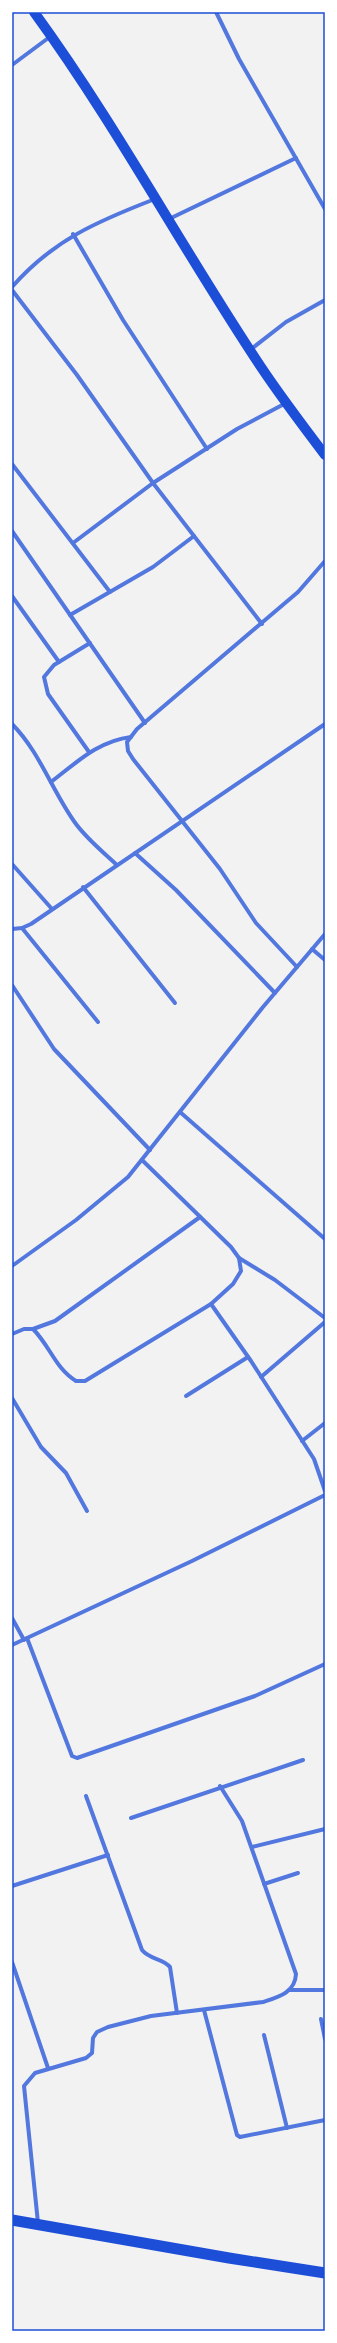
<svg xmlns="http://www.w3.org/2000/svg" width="337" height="2343" viewBox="0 0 337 2343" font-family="Arial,sans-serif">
<rect width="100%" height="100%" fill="#f2f2f2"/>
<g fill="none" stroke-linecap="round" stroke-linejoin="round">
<g stroke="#5277de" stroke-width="4">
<polyline points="216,12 239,59 325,209"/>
<polyline points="12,65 51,36"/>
<polyline points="169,219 296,158"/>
<polyline points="73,234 123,320 207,449"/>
<path d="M 12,287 C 53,240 98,221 155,199"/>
<polyline points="12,290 77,375 153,483 73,543"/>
<polyline points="250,350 286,322 325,300"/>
<polyline points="12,464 110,592"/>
<polyline points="12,531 145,723"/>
<polyline points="12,596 59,662"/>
<polyline points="70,615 153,567 194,536"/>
<polyline points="262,624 153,483 237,429 286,403"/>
<path d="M 12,724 C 40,752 53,793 76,824 C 88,840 103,852 117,865"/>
<polyline points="89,752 48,694 44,677 54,665 90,643"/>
<path d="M 51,782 C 76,763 98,741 131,737"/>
<polyline points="135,853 176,890 275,993"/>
<polyline points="12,864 52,909"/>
<polyline points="83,887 175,1003"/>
<polyline points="22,928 98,1022"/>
<polyline points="12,929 22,928 31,924 325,724"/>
<polyline points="312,949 325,960"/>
<polyline points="297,967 256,923 220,869 133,759 128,751 127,742 137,729 298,592 325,561"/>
<polyline points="12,985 54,1049 150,1150"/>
<polyline points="180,1112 325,1239"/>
<polyline points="142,1160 231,1247 239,1258 241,1271 233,1284 211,1304"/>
<polyline points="239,1258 275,1280 325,1318"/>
<polyline points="12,1266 76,1220 128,1177 263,1007 325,934"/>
<polyline points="33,1329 55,1321 200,1217"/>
<path d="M 12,1334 L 24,1329 L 33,1329 C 50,1346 55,1368 76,1381 L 85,1381 L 211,1304 L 251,1361 L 314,1459 L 325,1491"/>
<polyline points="261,1377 325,1322"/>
<polyline points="186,1396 248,1357"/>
<polyline points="12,1398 41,1447 66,1473 87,1511"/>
<polyline points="302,1441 325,1423"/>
<polyline points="12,1618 24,1640"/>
<polyline points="27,1638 72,1756 77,1758 255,1696 325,1664"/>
<polyline points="12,1645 192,1561 325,1495"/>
<path d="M 86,1796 L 142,1950 C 150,1960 163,1958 170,1967 L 177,2013"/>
<polyline points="131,1818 303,1760"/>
<polyline points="252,1847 325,1829"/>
<polyline points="264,1884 298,1873"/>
<polyline points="12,1886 108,1855"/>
<polyline points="12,1962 48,2068"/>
<polyline points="290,1990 325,1990"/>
<polyline points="204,2010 237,2135 240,2137 325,2120"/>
<polyline points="321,2019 325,2039"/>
<polyline points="264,2035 287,2128"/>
<path d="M 38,2223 L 24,2086 L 35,2073 L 86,2058 L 92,2053 L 93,2038 L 97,2032 L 108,2027 L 151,2016 L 263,2002 C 278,1997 295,1993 296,1974 L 242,1821 L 220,1786"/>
</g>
<path stroke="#1d4ed8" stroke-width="10" d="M 34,12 C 117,126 183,250 261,367 C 281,397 303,426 325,455"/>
<polyline stroke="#1d4ed8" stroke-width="11" points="12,2220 229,2258 325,2273"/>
</g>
<rect width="337" height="2343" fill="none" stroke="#ffffff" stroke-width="26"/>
<rect x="13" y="13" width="311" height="2317" fill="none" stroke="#1d4ed8" stroke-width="1.5"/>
</svg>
